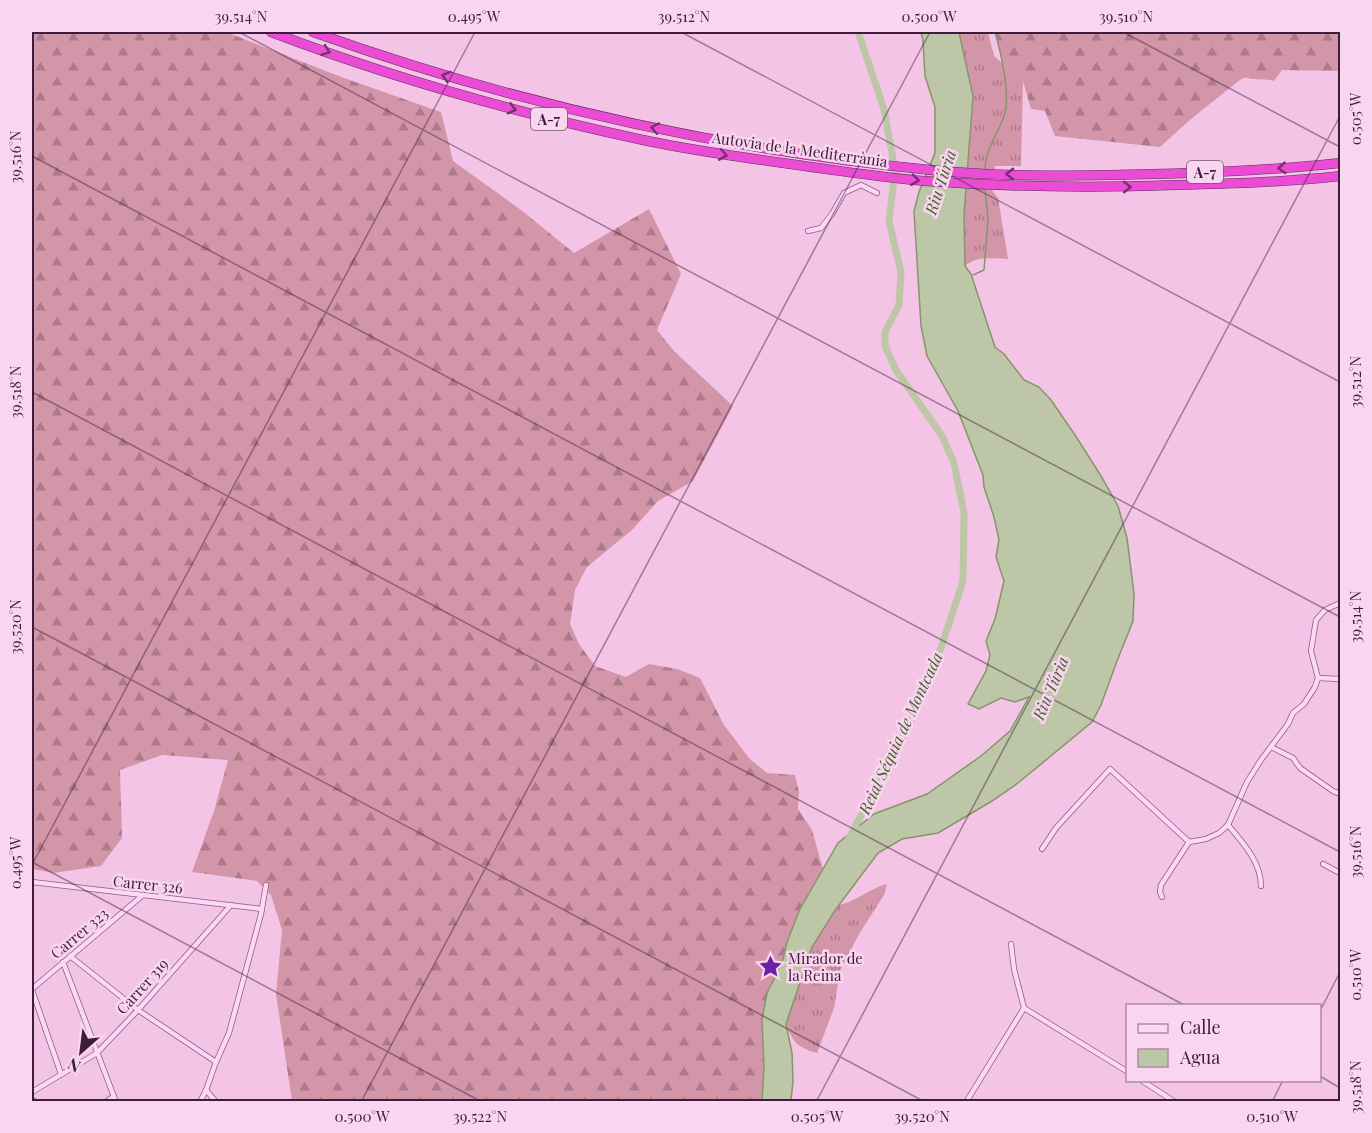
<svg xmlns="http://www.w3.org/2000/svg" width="1372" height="1133" viewBox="0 0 1372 1133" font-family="'Playfair Display',serif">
<defs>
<pattern id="grass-tufts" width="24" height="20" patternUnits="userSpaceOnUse" patternTransform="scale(1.5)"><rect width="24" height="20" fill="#d396a9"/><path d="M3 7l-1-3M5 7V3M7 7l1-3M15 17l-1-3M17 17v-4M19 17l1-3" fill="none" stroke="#ad7a8b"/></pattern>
<pattern id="forest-firs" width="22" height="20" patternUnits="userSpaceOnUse" patternTransform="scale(1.5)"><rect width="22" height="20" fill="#d396a9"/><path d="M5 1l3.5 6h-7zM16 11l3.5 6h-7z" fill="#ad7a8b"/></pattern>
</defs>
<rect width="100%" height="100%" fill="#f3c4e6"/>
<g fill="url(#grass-tufts)">
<path d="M 959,32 L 988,32 L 994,56 L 1023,81 L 1021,166 L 995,166 L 991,189 L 998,198 L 1008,259 C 994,258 975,256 965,266 L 964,215 L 973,96 Z"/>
<path d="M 887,884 L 884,895 L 859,934 L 840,971 L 834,1008 L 817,1053 C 793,1046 793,1040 784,1020 L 798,969 L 832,906 C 852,905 868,889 887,884 Z"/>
</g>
<g fill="url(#forest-firs)">
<polygon points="32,32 226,32 344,78 441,112 453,161 521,210 574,253 649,209 681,274 657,330 674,351 733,406 693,481 658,501 633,529 587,567 575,590 570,624 579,644 595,666 626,677 649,664 677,669 700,678 724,725 749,758 767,773 795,775 799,792 798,809 812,830 823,869 800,909 787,942 782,963 767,993 764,1067 762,1101 292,1101 276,994 282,930 271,895 257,881 192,872 214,811 228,760 162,755 120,770 122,838 101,866 53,873 32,869"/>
<path d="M 995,32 L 1340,32 L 1340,71 L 1282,70 L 1274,81 C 1266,79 1262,80 1255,79 C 1248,79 1247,76 1241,79 L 1191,119 L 1160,147 L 1055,136 L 1045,111 L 1031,109 L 1023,81 L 1002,63 Z"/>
</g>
<polygon fill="#bdc6a6" stroke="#87956c" stroke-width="1.5" points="921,32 959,32 973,96 964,215 965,266 971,274 995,347 1004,354 1024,380 1039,387 1051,400 1075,435 1101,476 1118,506 1127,538 1134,594 1133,621 1117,661 1101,705 1092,722 1018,783 992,801 938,833 902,839 878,853 836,909 812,947 786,1024 792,1053 793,1081 791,1101 762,1102 764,1067 762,1020 767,993 782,963 787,942 800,909 838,843 874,814 927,794 981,756 1010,731 1029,697 1015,702 1001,698 979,709 968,704 986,671 990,655 986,641 995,619 1004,581 996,557 999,540 994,517 984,487 983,475 958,411 927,356 921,326 914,211 919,192 935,153 935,107 925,76 923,41"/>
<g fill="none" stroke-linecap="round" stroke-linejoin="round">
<g stroke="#87956c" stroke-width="1.5">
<path d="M 985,169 C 985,150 998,134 1004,116 C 1011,96 1001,52 995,32"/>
<polyline points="973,275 984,270 988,219 985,189"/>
</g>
<polyline stroke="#bdc6a6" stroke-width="7" points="849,838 911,721 933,672 963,581 964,513 954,463 942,436 896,370 885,346 885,332 899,305 901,272 889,221 895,170 884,109 858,32"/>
<defs>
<g id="minor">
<polyline points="808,231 821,228 832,214 844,193 861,185 877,193"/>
<polyline points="1318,678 1340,679"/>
<polyline points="1271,747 1293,758 1300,768 1333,791 1340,794"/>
<path d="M 1228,825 C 1243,843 1261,862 1261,886"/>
<polyline points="1042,849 1056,828 1110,769 1189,842"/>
<polyline points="1323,864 1340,873"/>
<polyline points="32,882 262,909"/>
<polyline points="1162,897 1160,892 1161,885 1189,842 1206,839 1219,833 1228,825 1247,782 1261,760 1288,724 1293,713 1304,704 1315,687 1318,678 1311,651 1316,620 1325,610 1340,603"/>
<polyline points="1011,944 1014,969 1024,1008 1128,1072"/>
<polyline points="70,956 138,1010 216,1062"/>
<polyline points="63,962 116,1102"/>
<polyline points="32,989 143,895"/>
<polyline points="32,990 61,1074"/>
<polyline points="1141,1080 1175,1102"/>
<polyline points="206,1090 216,1102"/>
<polyline points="32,1092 97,1053 138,1010 231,905"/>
<polyline points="968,1099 1024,1008"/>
<polyline points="106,1102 114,1096"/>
<polyline points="200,1102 206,1090 216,1062 229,1033 261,914 266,885"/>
</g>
<g id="motorway">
<path d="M 271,32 C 392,78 517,113 643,140 C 699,152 755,159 811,167 C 849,172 887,178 925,181 C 1009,187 1093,188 1177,185 C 1231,184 1286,182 1340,176"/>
<path d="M 313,32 C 509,102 714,148 921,169 C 984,176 1047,176 1110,175 C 1187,174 1264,171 1340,163"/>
</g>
</defs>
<use href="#minor" stroke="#90588a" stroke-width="6"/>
<use href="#motorway" stroke="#5e2c5b" stroke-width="10"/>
<use href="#minor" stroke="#fcd9f2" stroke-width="4.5"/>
<use href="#motorway" stroke="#ea4dd4" stroke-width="9"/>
</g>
<defs><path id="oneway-chevron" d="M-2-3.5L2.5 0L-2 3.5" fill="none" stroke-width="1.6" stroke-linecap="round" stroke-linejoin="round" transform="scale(1.5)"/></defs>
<g stroke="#7a2e71">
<use href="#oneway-chevron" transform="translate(326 51) rotate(20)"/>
<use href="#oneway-chevron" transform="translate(446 76) rotate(-162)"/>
<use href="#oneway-chevron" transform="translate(512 109) rotate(15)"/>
<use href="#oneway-chevron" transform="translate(655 128) rotate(-169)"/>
<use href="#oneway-chevron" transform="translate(723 155) rotate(10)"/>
<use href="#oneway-chevron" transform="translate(1282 168) rotate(176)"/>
<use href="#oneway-chevron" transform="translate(1010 174) rotate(-179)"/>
<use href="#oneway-chevron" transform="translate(915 180) rotate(7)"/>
<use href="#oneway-chevron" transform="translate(1127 187)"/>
</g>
<path fill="none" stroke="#3e1d3c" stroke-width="1.5" stroke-opacity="0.45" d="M 239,32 L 1340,617M 681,32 L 1340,382M 1123,32 L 1340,147M 32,156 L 1340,852M 32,392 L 1186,1006M 32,627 L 925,1102M 32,862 L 482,1102M 32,865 L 475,32M 1320,1011 L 1340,972M 1320,1076 L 1340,1088M 32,1097 L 40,1102M 361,1102 L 930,32M 816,1102 L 1340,116M 1272,1102 L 1283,1080"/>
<defs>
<symbol id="sight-bare" viewBox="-9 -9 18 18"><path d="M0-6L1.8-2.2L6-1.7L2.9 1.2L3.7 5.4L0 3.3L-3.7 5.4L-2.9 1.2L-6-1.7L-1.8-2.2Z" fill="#6d21a6" stroke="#f9d5ef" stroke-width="2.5" paint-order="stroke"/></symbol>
</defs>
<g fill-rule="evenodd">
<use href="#sight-bare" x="754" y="950" width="33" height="33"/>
</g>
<g text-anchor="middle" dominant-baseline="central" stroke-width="5" stroke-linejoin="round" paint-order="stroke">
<g fill="#f9d5ef" stroke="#765472" stroke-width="1.5">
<rect x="531" y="108" width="36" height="22" rx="4.5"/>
<rect x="1187" y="161" width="36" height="22" rx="4.5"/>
</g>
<g font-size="14" font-weight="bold" fill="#3e1d3c">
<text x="549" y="119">A-7</text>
<text x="1205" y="172">A-7</text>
</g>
<g font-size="15" fill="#3e1d3c" stroke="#f9d5ef">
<text transform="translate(800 149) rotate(8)">Autovia de la Mediterrània</text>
<text transform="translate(148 884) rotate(6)">Carrer 326</text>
<text transform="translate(79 933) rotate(-40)">Carrer 323</text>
<text transform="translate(142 986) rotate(-48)">Carrer 319</text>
</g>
<g font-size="15" fill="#3e1d3c" stroke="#f9d5ef" text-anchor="start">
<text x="788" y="958">Mirador de<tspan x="788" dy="17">la Reina</tspan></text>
</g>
<g font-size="16" font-style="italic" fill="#45602b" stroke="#f9d5ef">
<text transform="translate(940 182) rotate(-72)">Riu Túria</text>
<text transform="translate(1050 688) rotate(-67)">Riu Túria</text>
<text transform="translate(900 733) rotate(-65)">Reial Séquia de Montcada</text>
</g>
</g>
<rect width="1372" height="1133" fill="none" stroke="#f9d5ef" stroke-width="66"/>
<rect x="1126" y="1004" width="195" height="78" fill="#f9d5ef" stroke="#ae8ba7" stroke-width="1.5"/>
<rect x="1138" y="1024" width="30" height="9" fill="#fcd9f2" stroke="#ae8ba7" stroke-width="1.5"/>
<text x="1180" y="1034" font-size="18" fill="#3e1d3c">Calle</text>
<rect x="1138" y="1049" width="30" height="18" fill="#bdc6a6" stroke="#ae8ba7" stroke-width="1.5"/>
<text x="1180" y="1064" font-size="18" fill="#3e1d3c">Agua</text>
<g transform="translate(81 1052) rotate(208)" stroke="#f9d5ef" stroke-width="4.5" paint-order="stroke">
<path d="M0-4.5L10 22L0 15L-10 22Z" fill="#3e1d3c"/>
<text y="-9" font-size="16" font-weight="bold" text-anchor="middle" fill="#3e1d3c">N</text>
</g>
<rect x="33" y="33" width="1306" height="1067" fill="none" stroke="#3e1d3c" stroke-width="2"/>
<g font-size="15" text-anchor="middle" fill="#3e1d3c">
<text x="241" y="22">39.514°N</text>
<text x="474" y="22">0.495°W</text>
<text x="684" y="22">39.512°N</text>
<text x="929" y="22">0.500°W</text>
<text x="1126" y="22">39.510°N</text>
<text transform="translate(1356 119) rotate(-90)" y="5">0.505°W</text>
<text transform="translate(16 157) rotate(-90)" y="5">39.516°N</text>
<text transform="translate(1356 382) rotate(-90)" y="5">39.512°N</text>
<text transform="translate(16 392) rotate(-90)" y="5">39.518°N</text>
<text transform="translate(1356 617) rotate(-90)" y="5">39.514°N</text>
<text transform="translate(16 627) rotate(-90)" y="5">39.520°N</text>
<text transform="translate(1356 852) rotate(-90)" y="5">39.516°N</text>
<text transform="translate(16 863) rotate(-90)" y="5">0.495°W</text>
<text transform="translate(1356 975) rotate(-90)" y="5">0.510°W</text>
<text transform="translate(1356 1087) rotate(-90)" y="5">39.518°N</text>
<text x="362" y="1122">0.500°W</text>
<text x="480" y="1122">39.522°N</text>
<text x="817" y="1122">0.505°W</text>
<text x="922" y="1122">39.520°N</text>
<text x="1272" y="1122">0.510°W</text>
</g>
</svg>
